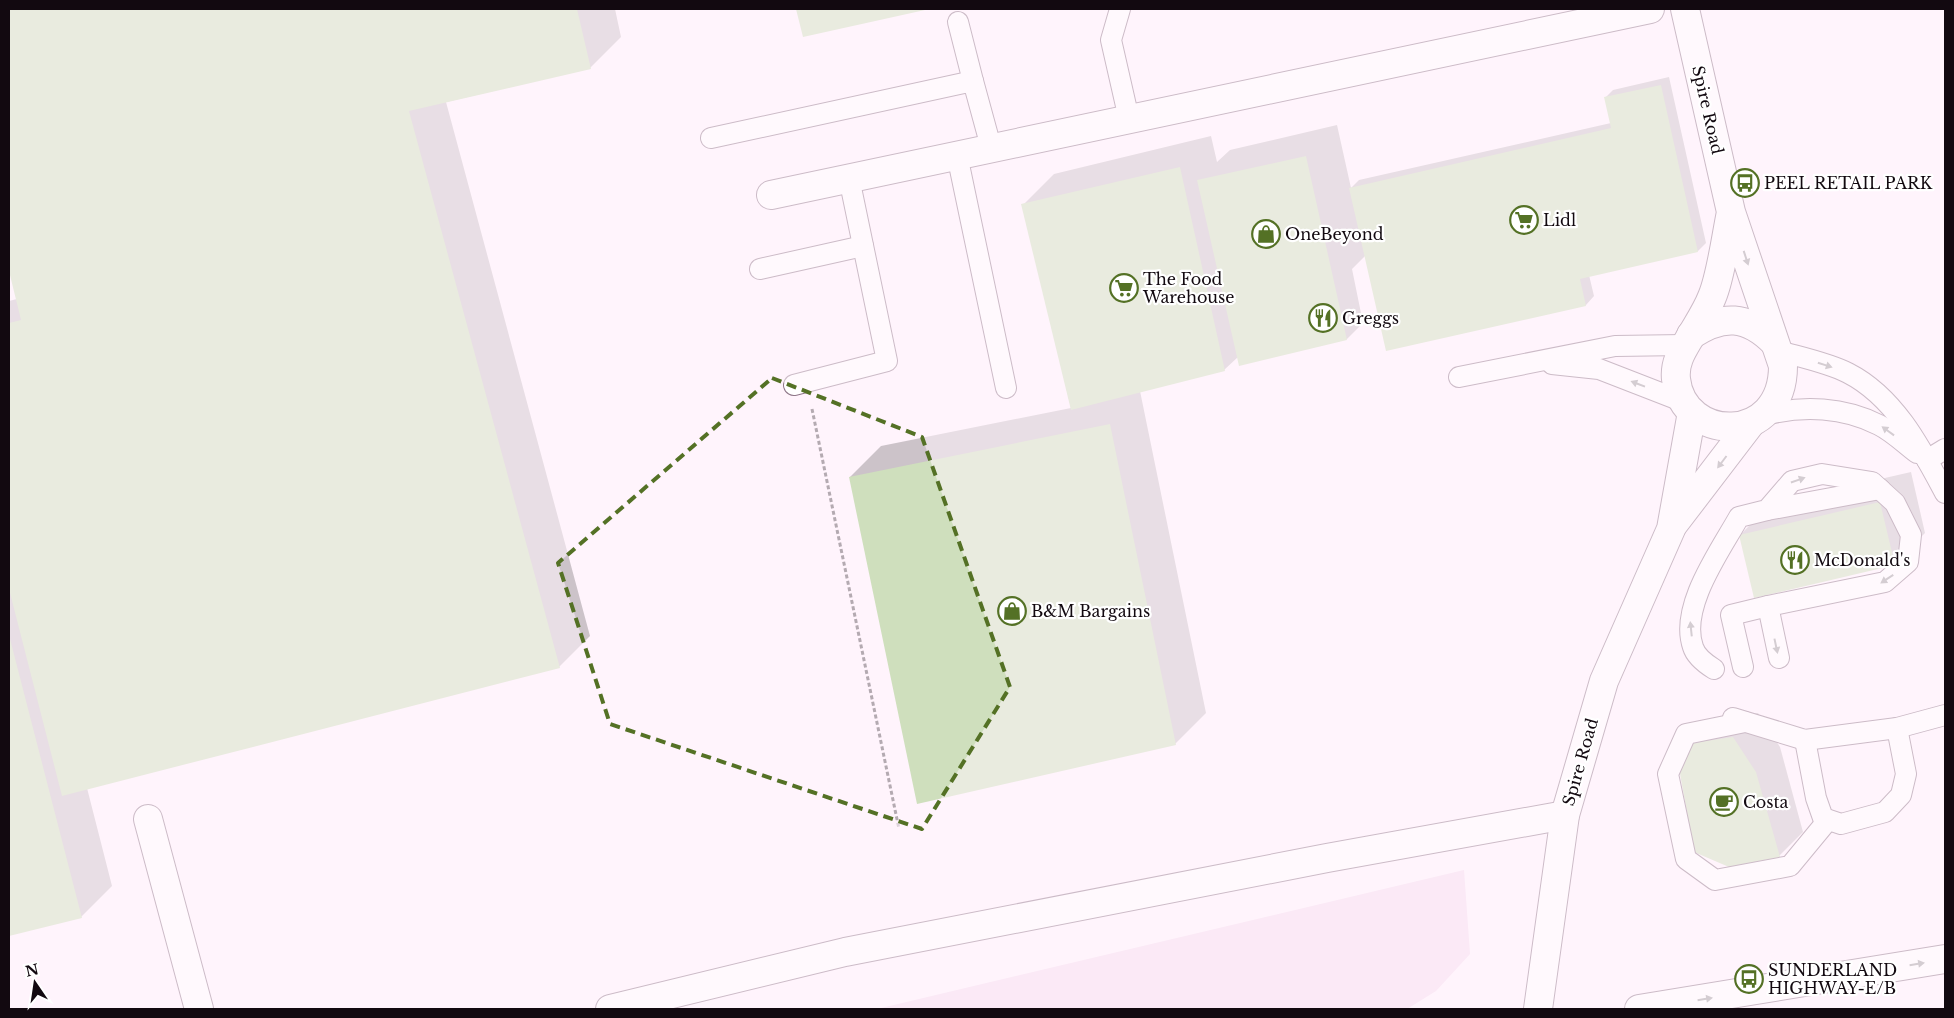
<svg xmlns="http://www.w3.org/2000/svg" width="1954" height="1018" viewBox="0 0 1954 1018" font-family="'Libre Baskerville',serif">
<rect width="100%" height="100%" fill="#fff4fc"/>
<polygon fill="#f5dbef" points="1464,870 1470,954 1436,991 1407,1009 877,1009"/>
<g fill="#0003">
<polygon points="9,9 615,9 621,37 590,68 446,102 590,636 559,667 87,788 112,886 81,917 9,935 9,301 17,299 9,266"/>
<polygon points="798,9 923,9 804,36"/>
<polygon points="1669,77 1706,243 1698,251 1589,275 1594,296 1586,305 1387,349 1366,255 1352,269 1363,323 1347,339 1238,357 1224,370 1140,391 1206,713 1175,744 850,477 881,446 1071,408 1023,205 1054,174 1211,136 1217,162 1230,150 1337,125 1351,188 1359,180 1611,123 1605,98 1613,90"/>
<polygon points="1911,472 1925,533 1894,564 1740,535 1771,504"/>
<polygon points="1758,713 1780,747 1803,832 1779,856 1693,744 1718,719"/>
</g>
<g fill="#cfdfbd">
<polygon points="9,9 577,9 591,69 409,111 560,668 62,796 9,589 9,323 21,320 9,271"/>
<polygon points="796,9 925,9 925,10 803,37"/>
<polygon points="1661,85 1698,252 1580,279 1586,306 1386,351 1349,188 1611,128 1604,97"/>
<polygon points="1306,156 1347,340 1239,366 1197,180"/>
<polygon points="1180,167 1225,371 1071,410 1021,204"/>
<polygon points="1110,424 1176,745 917,804 849,477"/>
<polygon points="1880,502 1895,565 1754,598 1739,535"/>
<polygon points="9,635 82,918 9,936"/>
<polygon points="1733,737 1756,772 1780,857 1729,867 1694,852 1678,763 1692,743"/>
</g>
<g fill="none" stroke-linecap="round" stroke-linejoin="round">
<defs>
<g id="lane">
<polyline points="1120,9 1111,40 1129,119"/>
<polyline points="958,22 973,81"/>
<polyline points="711,138 973,81 991,147"/>
<polyline points="957,155 1006,388"/>
<polyline points="760,269 863,246"/>
<path d="M 1779,351 C 1800,357 1829,363 1848,373 C 1895,397 1921,448 1945,493"/>
<polyline points="1552,364 1599,369 1684,402"/>
<polyline points="1459,377 1615,346 1684,345"/>
<polyline points="794,385 887,361 849,178"/>
<path d="M 1765,415 C 1803,405 1844,407 1879,425 C 1893,432 1905,444 1917,453"/>
<polyline points="1927,460 1945,449"/>
<polyline points="1767,510 1880,489"/>
<polyline points="1743,667 1731,615 1768,606"/>
<path d="M 1714,669 C 1706,664 1696,657 1693,647 C 1679,607 1720,551 1739,517 L 1767,510 L 1792,481 L 1822,474 L 1872,482 L 1895,503 L 1911,535 L 1908,562 L 1885,582 L 1768,606 L 1779,658"/>
<polyline points="1733,718 1805,740 1897,728 1945,715"/>
<polyline points="1745,722 1686,734 1668,774 1686,859 1715,880 1790,866 1828,820"/>
<polyline points="1805,740 1816,798 1823,818 1841,824 1885,812 1901,795 1906,774 1897,728"/>
</g>
<g id="street">
<path d="M 1685,9 L 1731,212 L 1783,366 C 1783,446 1683,443 1676,379 C 1674,361 1684,348 1692,334 C 1699,322 1707,310 1712,297 C 1721,276 1726,236 1731,212"/>
<polyline points="771,195 1650,9"/>
<path d="M 1691,335 C 1723,314 1747,315 1774,342"/>
<polyline points="1673,525 1751,423"/>
<polyline points="148,819 199,1009"/>
<polyline points="610,1009 845,952 1327,858 1565,815"/>
<polyline points="1538,1009 1565,815 1604,681 1671,529 1692,412"/>
</g>
<polyline id="highway" points="1639,1009 1945,959"/>
</defs>
<use href="#lane" stroke="#8f7789" stroke-width="22"/>
<use href="#street" stroke="#8f7789" stroke-width="30"/>
<use href="#highway" stroke="#8f7789" stroke-width="30"/>
<polyline stroke="#b4aab1" stroke-width="3" stroke-dasharray="4 2.5" stroke-linecap="butt" points="812,409 899,829"/>
<use href="#lane" stroke="#fff" stroke-width="20"/>
<use href="#street" stroke="#fff" stroke-width="28"/>
<use href="#highway" stroke="#fff" stroke-width="28"/>
</g>
<defs><path id="oneway-solid" d="M-6-.8H1V-3.2L6.5 0L1 3.2V.8H-6Z" transform="scale(1.25)"/></defs>
<g fill="#a09d9f">
<use href="#oneway-solid" transform="translate(1746 258) rotate(72)"/>
<use href="#oneway-solid" transform="translate(1825 365) rotate(18)"/>
<use href="#oneway-solid" transform="translate(1638 384) rotate(-159)"/>
<use href="#oneway-solid" transform="translate(1888 431) rotate(-144)"/>
<use href="#oneway-solid" transform="translate(1722 462) rotate(127)"/>
<use href="#oneway-solid" transform="translate(1798 480) rotate(-19)"/>
<use href="#oneway-solid" transform="translate(1887 579) rotate(147)"/>
<use href="#oneway-solid" transform="translate(1691 629) rotate(-96)"/>
<use href="#oneway-solid" transform="translate(1776 646) rotate(78)"/>
<use href="#oneway-solid" transform="translate(1917 964) rotate(-9)"/>
<use href="#oneway-solid" transform="translate(1705 999) rotate(-9)"/>
</g>
<path d="M0 0H1954V1018H0ZM 772,378 L 922,437 L 1010,687 L 922,829 L 610,724 L 558,563 Z" fill="#fff4fc" fill-opacity=".55" fill-rule="evenodd"/>
<path fill="none" stroke="#547125" stroke-width="4" stroke-dasharray="10 6" stroke-linejoin="round" d="M 772,378 L 922,437 L 1010,687 L 922,829 L 610,724 L 558,563 Z"/>
<defs>
<symbol id="bus-ring" viewBox="-11 -11 22 22"><circle r="9.5" fill="#fff" stroke="#547125" stroke-width="1.5"/><path d="M-5-6H5V4H4V6H2V4H-2V6H-4V4H-5ZM-3.5-4V0h7V-4ZM-3.5 1.2v1.5H-2V1.2ZM2 1.2v1.5H3.5V1.2Z" fill="#547125"/></symbol>
<symbol id="supermarket-ring" viewBox="-11 -11 22 22"><circle r="9.5" fill="#fff" stroke="#547125" stroke-width="1.5"/><path d="M-6-5.5h2.5l.6 2H6L4.5 2H-2.5L-4.4-4H-6ZM-1.5 3.2a1.3 1.3 0 1 0 .1 0ZM3 3.2a1.3 1.3 0 1 0 .1 0Z" fill="#547125"/></symbol>
<symbol id="shop-ring" viewBox="-11 -11 22 22"><circle r="9.5" fill="#fff" stroke="#547125" stroke-width="1.5"/><path d="M-5-2.5h2.3a2.7 3.5 0 0 1 5.4 0H5L5.5 6h-11ZM-1.5-2.5h3a1.5 2.3 0 0 0-3 0Z" fill="#547125"/></symbol>
<symbol id="restaurant-ring" viewBox="-11 -11 22 22"><circle r="9.5" fill="#fff" stroke="#547125" stroke-width="1.5"/><path d="M-5-6h1v4h1v-4h1v4h1v-4h1v5L-1.5 .5V6h-2V.5L-5-1ZM5-6V6H3V1.5H1.5Q1.5-4 5-6Z" fill="#547125"/></symbol>
<symbol id="cafe-ring" viewBox="-11 -11 22 22"><circle r="9.5" fill="#fff" stroke="#547125" stroke-width="1.5"/><path d="M-5.5-4.5H6V0H3Q3 3.5 0 3.5H-2.5Q-5.5 3.5-5.5 0ZM3-3.2v2h1.7v-2ZM-6 4.5H4V6H-6Z" fill="#547125"/></symbol>
</defs>
<g fill-rule="evenodd">
<use href="#bus-ring" x="1729" y="167" width="32" height="32"/>
<use href="#supermarket-ring" x="1508" y="204" width="32" height="32"/>
<use href="#shop-ring" x="1250" y="218" width="32" height="32"/>
<use href="#supermarket-ring" x="1108" y="272" width="32" height="32"/>
<use href="#restaurant-ring" x="1307" y="302" width="32" height="32"/>
<use href="#restaurant-ring" x="1779" y="544" width="32" height="32"/>
<use href="#shop-ring" x="996" y="595" width="32" height="32"/>
<use href="#cafe-ring" x="1708" y="786" width="32" height="32"/>
<use href="#bus-ring" x="1733" y="963" width="32" height="32"/>
</g>
<g text-anchor="middle" dominant-baseline="central" stroke-width="4.5" stroke-linejoin="round" paint-order="stroke">
<g font-size="16" fill="#120910" stroke="#fff">
<text transform="translate(1708 110) rotate(77)">Spire Road</text>
<text transform="translate(1580 762) rotate(-74)">Spire Road</text>
</g>
<g font-size="16" fill="#120910" stroke="#fff" text-anchor="start">
<text x="1764" y="183">PEEL RETAIL PARK</text>
<text x="1543" y="220">Lidl</text>
<text x="1285" y="234">OneBeyond</text>
<text x="1143" y="279">The Food<tspan x="1143" dy="18">Warehouse</tspan></text>
<text x="1342" y="318">Greggs</text>
<text x="1814" y="560">McDonald's</text>
<text x="1031" y="611">B&amp;M Bargains</text>
<text x="1743" y="802">Costa</text>
<text x="1768" y="970">SUNDERLAND<tspan x="1768" dy="18">HIGHWAY-E/B</tspan></text>
</g>
</g>
<rect width="1954" height="1018" fill="none" stroke="#120910" stroke-width="20"/>
<g transform="translate(35 983) rotate(347)" stroke="#ffffff" stroke-width="4" paint-order="stroke">
<path d="M0-4L9 19L0 12L-9 19Z" fill="#120910"/>
<text y="-8" font-size="14" font-weight="bold" text-anchor="middle" fill="#120910">N</text>
</g>
</svg>
